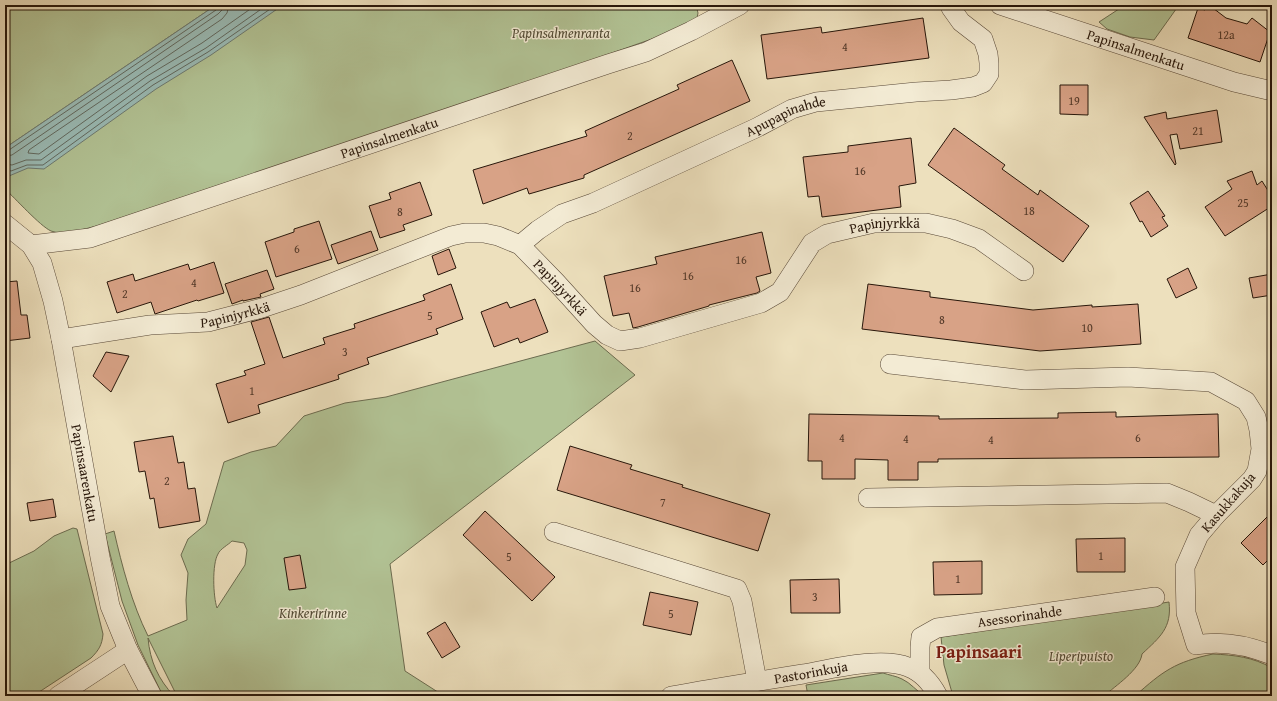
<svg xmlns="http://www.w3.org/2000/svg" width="1277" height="701" viewBox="0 0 1277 701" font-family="'Gentium Book Plus',serif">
<rect width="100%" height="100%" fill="#ede0bd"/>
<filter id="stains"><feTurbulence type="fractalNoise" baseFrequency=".005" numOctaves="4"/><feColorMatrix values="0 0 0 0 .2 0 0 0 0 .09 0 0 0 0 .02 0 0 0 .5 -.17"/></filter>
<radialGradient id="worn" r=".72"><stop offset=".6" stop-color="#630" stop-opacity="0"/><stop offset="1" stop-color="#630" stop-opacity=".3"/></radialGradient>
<g fill="#b2c395" stroke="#6c6c50" fill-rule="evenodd">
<polygon points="5,5 216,5 5,148"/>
<path d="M 266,5 L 696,5 L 698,13 L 697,18 L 666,34 L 575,66 L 97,226 C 83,229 64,236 51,231 C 40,226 15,198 5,189 L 5,170 Z"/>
<polygon points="1125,5 1179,5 1154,40 1130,37 1107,29 1099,22"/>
<path d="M 595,341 L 635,375 L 390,564 L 405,671 L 444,696 L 177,696 L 148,638 C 150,661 158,679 174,696 L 163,696 L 138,645 L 122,601 L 105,534 L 114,531 C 122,566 132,604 148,636 L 187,620 L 186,600 L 188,573 L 181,555 L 188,539 L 206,524 L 224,462 L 251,452 L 276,446 L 304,416 L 345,403 L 386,397 ZM 232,541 L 244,543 L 247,550 L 245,565 L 217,608 C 213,596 212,564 218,554 C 220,549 228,545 232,541 Z"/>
<path d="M 73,528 L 77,529 L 103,634 C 102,645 99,650 91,658 L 33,696 L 5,696 L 5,565 L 34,551 L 54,536 Z"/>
<path d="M 1169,602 C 1172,628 1160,637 1142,654 C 1140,670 1115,686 1104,696 L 953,696 L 944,665 L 941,637 Z"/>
<path d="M 1213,654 C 1234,655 1253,657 1272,668 L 1272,696 L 1135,696 C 1163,671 1175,662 1213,654 Z"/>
<path d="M 883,673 C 889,675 896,676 902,679 C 911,683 916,691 925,696 L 808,696 L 806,685 Z"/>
</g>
<polygon fill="#9abcb7" stroke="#6c7a72" points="216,5 283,5 211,55 156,89 44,169 28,168 9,176 5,171 5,148"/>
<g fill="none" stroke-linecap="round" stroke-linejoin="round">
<g stroke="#606960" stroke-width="1">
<polyline points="229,5 227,13 222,19 42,141 29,150 28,153 39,154 147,76 202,43 256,5"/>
<polyline points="5,151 9,150 216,10 218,5"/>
<polyline points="5,156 12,155 218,14 222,10 223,5"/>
<polyline points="5,164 12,165 26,160 41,160 150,81 206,48 267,5"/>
<polyline points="5,169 11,171 27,165 43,165 153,85 208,52 276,5"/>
</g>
</g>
<g fill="#d8a286" stroke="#27160a">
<polygon points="1209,5 1226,18 1247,24 1252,18 1270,32 1260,62 1188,38 1198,8 1205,10"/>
<polygon points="923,18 929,58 767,79 761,35 821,27 822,33"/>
<polygon points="732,60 750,101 584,175 584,178 529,194 527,188 483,204 473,170 587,136 585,131 679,89 677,85"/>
<polygon points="1060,85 1088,85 1088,115 1060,114"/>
<polygon points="1217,110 1222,142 1180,149 1177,134 1170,135 1176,164 1175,165 1144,117 1166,112 1167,119"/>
<polygon points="954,128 1005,165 1002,169 1038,195 1040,190 1089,226 1063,262 928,165"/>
<polygon points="911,138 916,183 899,186 901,207 822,217 819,196 808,197 803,157 848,152 848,146"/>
<polygon points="1252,171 1257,185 1262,181 1272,197 1272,206 1225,236 1205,207 1232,189 1227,181"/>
<polygon points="420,182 432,215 403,225 405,230 380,238 369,206 391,199 389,193"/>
<polygon points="1148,191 1165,216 1162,217 1168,226 1151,237 1142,221 1140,222 1130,203"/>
<polygon points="319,221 332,259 276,277 265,242 294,232 294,229"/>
<polygon points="371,231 378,250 338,264 331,245"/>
<polygon points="762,232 771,273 756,277 760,291 757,293 709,305 709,306 638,327 633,328 629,313 613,316 604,276 657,264 655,257"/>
<polygon points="449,249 456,268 438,275 432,256"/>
<polygon points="214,262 224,293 198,301 197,300 155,314 151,302 117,313 107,282 133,274 135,281 188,264 190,270"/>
<polygon points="1188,268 1197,288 1176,298 1167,279"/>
<polygon points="267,270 274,289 260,294 261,297 243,301 243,300 232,304 225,284"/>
<polygon points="1272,274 1272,295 1253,298 1249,278"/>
<polygon points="17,281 21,315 27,315 30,338 5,341 5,282"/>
<polygon points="451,284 463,319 436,329 438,334 367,358 369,364 338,375 339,379 258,405 260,413 228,423 216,384 246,375 244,371 265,364 251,322 269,317 283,358 325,344 323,338 355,328 354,324 425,300 423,295"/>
<polygon points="868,284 930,292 930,297 1033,310 1092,305 1092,307 1138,304 1141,344 1040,351 862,329"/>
<polygon points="535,299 548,332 520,343 518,338 494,347 481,312 507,302 510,308"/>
<polygon points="106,352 129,356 111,392 93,376"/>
<polygon points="1116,412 1116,417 1218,414 1219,457 938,459 938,462 918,462 918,480 888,480 888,460 855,459 855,479 822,479 822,461 808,461 809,414 939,416 939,419 1058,418 1058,413"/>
<polygon points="173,436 178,463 184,462 188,489 195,488 200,521 159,528 154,498 150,499 145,471 139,472 134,442"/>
<polygon points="570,446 632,465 630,469 683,485 682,487 770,514 758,551 557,490"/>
<polygon points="53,499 56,517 30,521 27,503"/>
<polygon points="485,511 555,577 532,601 463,535"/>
<polygon points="1272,512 1272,556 1263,565 1241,543"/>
<polygon points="1125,538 1125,572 1077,572 1076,539"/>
<polygon points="300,555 306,588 289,590 284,558"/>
<polygon points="982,561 982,594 934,595 933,562"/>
<polygon points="839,579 840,613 791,613 790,580"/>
<polygon points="650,592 698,602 691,635 643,625"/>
<polygon points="445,622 460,647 442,658 427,633"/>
</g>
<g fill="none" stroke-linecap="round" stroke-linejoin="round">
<defs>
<g id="street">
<path id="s1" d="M 1000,5 L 1234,82 L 1272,91"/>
<path id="s2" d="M 5,224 L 31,245 L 42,263 L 53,301 L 61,339 L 100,557 L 110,606 L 128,650 L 152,696"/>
<path id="s3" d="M 31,245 L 90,238 L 608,64 L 646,52 L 691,31 L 740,5"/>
<path id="s4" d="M 520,245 L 538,230 L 562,214 L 593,203 L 756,128 L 792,109 L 816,102 L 916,92 L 951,90 L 973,87 L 983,83 L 989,74 L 989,63 L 988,54 L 983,39 L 961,22 L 951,8 L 951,5"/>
<path id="s5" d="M 61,339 L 150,325 L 208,322 L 262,308 L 301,295 L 451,236 L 465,233 L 484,233 L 498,236 L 520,245 L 556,282 L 594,324 L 607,335 L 620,341 L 640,338 L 761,303 L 780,292 L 812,243 L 827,234 L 874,223 L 926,223 L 952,229 L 979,239 L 1024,271"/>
<path d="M 890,364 L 1025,380 L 1128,377 L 1211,382 L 1246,401 L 1256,417 L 1259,430 L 1261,449 L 1257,471 L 1252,479 L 1216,515 L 1199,535 L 1185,567 L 1186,613 L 1196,645 C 1223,640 1247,645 1272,655"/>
<polyline points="868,498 1167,493 1189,502 1216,515"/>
<polyline points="554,532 737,589 742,601 757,681"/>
<path id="s6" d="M 920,673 L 920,647 L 921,637 L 937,628 L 1155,597"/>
<polyline points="58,696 128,650"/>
<path id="s7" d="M 671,696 C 715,688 759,681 803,674 C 831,669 882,656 908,667 C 922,672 931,683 938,696"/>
</g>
</defs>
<use href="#street" stroke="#584837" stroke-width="20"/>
<use href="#street" stroke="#f3ebd4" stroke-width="19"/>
</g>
<g text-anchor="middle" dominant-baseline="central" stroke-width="3" stroke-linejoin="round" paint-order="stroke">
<g font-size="12" fill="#533929">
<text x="1226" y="34">12a</text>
<text x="845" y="46">4</text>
<text x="1074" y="100">19</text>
<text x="1198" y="130">21</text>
<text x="630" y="135">2</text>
<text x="860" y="170">16</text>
<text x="1243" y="202">25</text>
<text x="1029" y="210">18</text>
<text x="400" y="211">8</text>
<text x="297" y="248">6</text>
<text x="741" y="259">16</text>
<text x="688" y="275">16</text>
<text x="194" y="282">4</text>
<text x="635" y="287">16</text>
<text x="125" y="293">2</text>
<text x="430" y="315">5</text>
<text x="942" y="319">8</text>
<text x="1087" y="327">10</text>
<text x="345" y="351">3</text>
<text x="252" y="390">1</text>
<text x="842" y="437">4</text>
<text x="1138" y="437">6</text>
<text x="906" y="438">4</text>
<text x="991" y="439">4</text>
<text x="167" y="480">2</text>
<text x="663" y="502">7</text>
<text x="1101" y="555">1</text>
<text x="509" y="556">5</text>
<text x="958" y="578">1</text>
<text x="815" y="596">3</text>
<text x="671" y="613">5</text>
</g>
<g font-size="14" font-style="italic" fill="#514a34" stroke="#f3ebd4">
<text x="561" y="33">Papinsalmenranta</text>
<text x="313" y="613">Kinkeririnne</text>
<text x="1081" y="656">Liperipuisto</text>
</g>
<g font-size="14" fill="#27160a" stroke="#f3ebd4">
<text stroke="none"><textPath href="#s1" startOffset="143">Papinsalmenkatu</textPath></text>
<text stroke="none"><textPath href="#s4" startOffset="297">Apupapinahde</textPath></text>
<text stroke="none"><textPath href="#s3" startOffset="375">Papinsalmenkatu</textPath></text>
<text stroke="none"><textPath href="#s5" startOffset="920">Papinjyrkkä</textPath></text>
<text stroke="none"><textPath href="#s5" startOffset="536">Papinjyrkkä</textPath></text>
<text stroke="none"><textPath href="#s5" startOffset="176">Papinjyrkkä</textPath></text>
<text stroke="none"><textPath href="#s2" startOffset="269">Papinsaarenkatu</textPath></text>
<text transform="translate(1228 502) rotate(-49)">Kasukkakuja</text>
<text stroke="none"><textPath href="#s6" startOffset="138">Asessorinahde</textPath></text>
<text stroke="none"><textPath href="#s7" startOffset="142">Pastorinkuja</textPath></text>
</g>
<g font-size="18" font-weight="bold" fill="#7a1f14" stroke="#f3ebd4">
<text x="979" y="651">Papinsaari</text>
</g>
</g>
<rect width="1277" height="701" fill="none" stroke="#ede0bd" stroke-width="20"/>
<rect x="6" y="6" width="1265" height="689" fill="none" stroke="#27160a" stroke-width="2"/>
<rect x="10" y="10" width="1257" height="681" fill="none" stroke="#27160a"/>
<rect width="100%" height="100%" filter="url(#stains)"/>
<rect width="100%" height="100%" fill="url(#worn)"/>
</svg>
